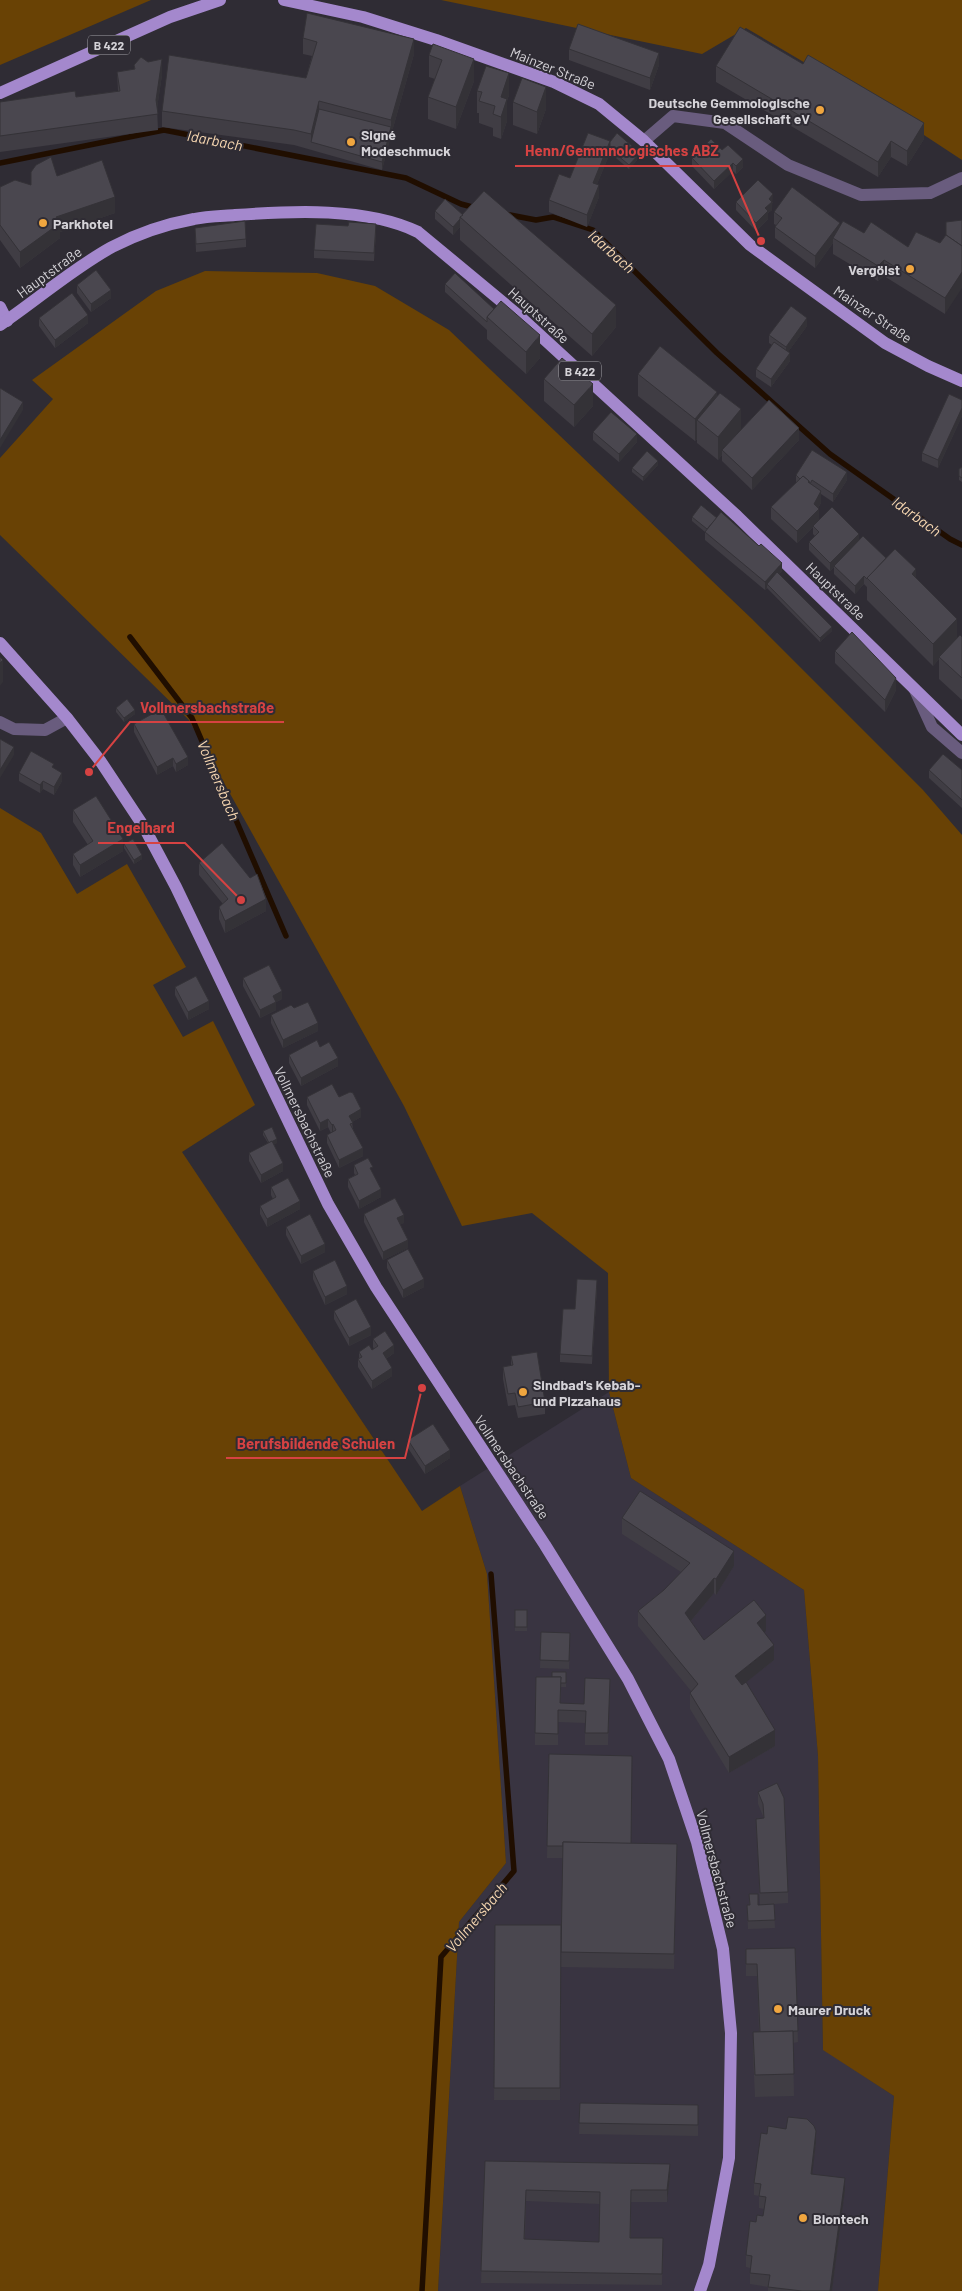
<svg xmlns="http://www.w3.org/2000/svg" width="962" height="2291" viewBox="0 0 962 2291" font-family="Barlow,sans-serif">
<rect width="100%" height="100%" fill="#2f2c34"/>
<polygon fill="#393441" points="609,1392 631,1478 804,1590 818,1756 823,2049 894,2096 878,2291 438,2291 459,1922 506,1863 487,1574 460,1486"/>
<g fill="#694205">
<polygon points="0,0 151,0 0,65"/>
<polygon points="441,0 962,0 962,160 892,114 746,28 702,54"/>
<polygon points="205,271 317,273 375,286 449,330 752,619 923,790 962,835 962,2291 878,2291 894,2096 823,2050 818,1756 804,1590 631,1478 609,1392 608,1273 532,1213 462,1226 404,1106 189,720 0,535 0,458 53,399 32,380 156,291"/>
<polygon points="0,808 41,833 77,894 127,864 186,967 153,985 183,1037 213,1021 255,1105 182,1152 422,1511 460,1486 487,1574 506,1863 459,1922 438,2291 0,2291"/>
</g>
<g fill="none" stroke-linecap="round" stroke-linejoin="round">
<g stroke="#200e00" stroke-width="5.5">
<polyline points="0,163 164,130 406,178 461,204 476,208"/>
<polyline points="505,214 536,220 553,217 593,230 717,353 830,454 950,539 962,545"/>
<polyline points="130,637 192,718 286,936"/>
<polyline points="422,2291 441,1957 514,1871 491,1574"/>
</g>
<g stroke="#695c7e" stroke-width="12">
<polyline points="644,141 673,116 725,123 788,165 861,195 930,193 962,178"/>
<polyline points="915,690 932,727 962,753"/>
<polyline points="0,722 14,729 45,730 67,718"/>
</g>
<g stroke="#a488cd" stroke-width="12">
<polyline points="284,0 363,17 436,40 554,82 599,104 644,141 750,245 885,343 928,366 962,381"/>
<polyline points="0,93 170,17 220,0"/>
<polyline points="0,307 7,321"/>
<path d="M 0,325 C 37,300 72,269 112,247 C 137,234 166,224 194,219 C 207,216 222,216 235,215 C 291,211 367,207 418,232 L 518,315 L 737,516 L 962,735"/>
<polyline points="0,643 67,718 101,762 144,827 176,887 328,1204 376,1287 545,1545 628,1679 669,1759 697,1842 723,1949 731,2033 729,2158 709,2265 700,2291"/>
</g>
</g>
<g fill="#403d44" fill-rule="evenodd">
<polygon points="303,38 414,54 391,135 382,170 294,145 162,127 162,111 306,78 312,56 303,54"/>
<polygon points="433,44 474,81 456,129 428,119 428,97 435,79 429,77 429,55"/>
<polygon points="569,49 659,65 650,90 569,60"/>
<polygon points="134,65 162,75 157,108 158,130 0,152 0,102 76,97 118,91 117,72 134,69"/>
<polygon points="716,66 924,139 907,166 891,157 878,177 716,82"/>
<polygon points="477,91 509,95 507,101 507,121 501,139 493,136 493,128 479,123 479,113 477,113"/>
<polygon points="513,102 546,109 537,134 513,125"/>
<polygon points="588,133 640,157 629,169 610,153 597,184 599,197 587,227 549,212 549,200 570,178"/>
<polygon points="722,150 743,167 736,174 733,171 714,189 692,166 692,158"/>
<polygon points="57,176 115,213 60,232 60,238 20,268 0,240 0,187 31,185"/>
<polygon points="736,202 773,202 772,203 772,210 768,213 768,219 756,231 736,210"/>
<polygon points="435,211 463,215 616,327 592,356 460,240 460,227 453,235 435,219"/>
<polygon points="774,212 864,233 908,247 940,243 946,235 945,314 884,276 878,281 833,254 833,243 815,268 775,238 775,227 776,225 774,224"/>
<polygon points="195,228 246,239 246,247 196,252"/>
<polygon points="376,232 374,261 314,258 314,250"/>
<polygon points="445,284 540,358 526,374 487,339 487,330 445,292"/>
<polygon points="77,285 111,298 91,312 77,293"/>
<polygon points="39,318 88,323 55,348 39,326"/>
<polygon points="807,326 788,352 790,361 771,387 756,377 756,369 772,345 769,343 769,335"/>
<polygon points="638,374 717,396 741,430 799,440 752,490 722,461 722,455 718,460 697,443 697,439 695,441 638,396"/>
<polygon points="544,379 593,406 574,427 544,401"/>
<polygon points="962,400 962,416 938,468 922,461 922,453"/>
<polygon points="593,432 637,442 619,462 593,440"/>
<polygon points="658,465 643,481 632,472 632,468"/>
<polygon points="962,467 962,482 959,480 959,469"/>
<polygon points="796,475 847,480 833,502 821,494 821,503 818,508 819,519 859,540 916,578 957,638 962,637 962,700 939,679 939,659 933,666 867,600 867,587 864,584 855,594 834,574 834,567 830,571 809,550 809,542 815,536 813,534 813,527 797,543 771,519 771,507 796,483"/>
<polygon points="692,517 782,571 779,574 832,631 820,642 767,588 765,590 705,540 705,532 692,521"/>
<polygon points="835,651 896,690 885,712 835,663"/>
<polygon points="116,708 135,714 124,722 116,712"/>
<polygon points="134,724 188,765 176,772 173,766 157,775 134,732"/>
<polygon points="54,768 62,781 54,795 43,789 40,793 19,781 19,773"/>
<polygon points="929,770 962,770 962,808 929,778"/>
<polygon points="73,810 123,851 80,877 73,865 73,854 88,845 73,822"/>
<polygon points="124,844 142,859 134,864 124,848"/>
<polygon points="199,863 266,911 225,933 219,919 219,907 223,904 199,875"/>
<polygon points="243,978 282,999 276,1002 276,1010 260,1018 243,986"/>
<polygon points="175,987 209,1009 188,1020 175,995"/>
<polygon points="271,1015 318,1031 283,1048 271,1023"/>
<polygon points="320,1047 338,1066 301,1086 289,1063 289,1055"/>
<polygon points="307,1097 339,1097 361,1117 352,1122 353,1129 363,1156 339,1168 327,1143 327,1135 331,1133 328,1127 320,1131 307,1105"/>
<polygon points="263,1131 277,1143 274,1144 283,1171 261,1183 249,1161 249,1153 268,1143 263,1135"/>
<polygon points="354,1165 373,1173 381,1197 359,1209 348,1187 348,1179 355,1175 354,1173"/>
<polygon points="271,1187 300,1209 267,1227 260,1214 260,1206 273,1199 271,1195"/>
<polygon points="364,1214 404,1223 400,1224 408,1248 383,1260 364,1222"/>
<polygon points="286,1227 325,1252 301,1264 286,1235"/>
<polygon points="387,1260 424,1287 403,1298 387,1268"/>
<polygon points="313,1271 347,1294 325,1305 313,1279"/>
<polygon points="597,1288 592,1364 560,1362 560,1354 575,1309"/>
<polygon points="334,1311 371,1335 349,1346 334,1319"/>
<polygon points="373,1339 394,1353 386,1359 392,1376 372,1389 358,1367 358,1359 359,1359 359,1352 372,1350 374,1349 373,1347"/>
<polygon points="511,1356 545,1402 545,1414 518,1418 515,1405 508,1406 503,1379 503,1367 511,1366"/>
<polygon points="408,1440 450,1458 425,1474 408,1448"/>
<polygon points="622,1518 734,1566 716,1595 714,1593 691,1621 704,1640 766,1631 764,1632 774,1660 746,1682 775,1746 729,1773 690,1709 690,1693 691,1691 638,1626 638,1611 664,1590 681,1572 622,1534"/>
<rect x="515" y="1610" width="12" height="21"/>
<polygon points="541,1632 570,1641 569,1669 540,1668"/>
<polygon points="566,1672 566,1687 561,1687 560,1703 584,1704 610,1679 608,1745 585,1745 585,1723 558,1722 558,1745 535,1745 535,1733 552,1677"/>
<polygon points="549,1754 631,1844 677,1844 674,1969 561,1967 561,1964 560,2100 494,2100 495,1925 561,1948 563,1858 547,1858"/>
<polygon points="777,1783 788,1892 788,1903 774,1904 775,1928 748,1929 747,1905 749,1905 749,1894 758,1905 760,1905 756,1819 763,1818 763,1816 758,1804 758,1792"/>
<polygon points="795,1948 798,2042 793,2043 794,2096 755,2097 753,2054 753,2032 759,2032 757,1976 746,1976 746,1949"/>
<polygon points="580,2103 698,2105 698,2136 579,2134"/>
<polygon points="816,2142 812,2174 845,2190 832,2291 768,2291 768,2287 750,2284 750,2268 746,2267 746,2255 756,2222 763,2216 764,2209 759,2208 759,2196 754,2195 754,2183"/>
<path d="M 485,2161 L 670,2176 L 667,2202 L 631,2202 L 631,2238 L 663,2238 L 662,2285 L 481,2283 ZM 526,2201 L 600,2204 L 599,2242 L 525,2239 Z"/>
</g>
<g fill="#343237">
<polygon points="414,39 414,54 391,135 382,170 382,162 391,127 391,120"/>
<polygon points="659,53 659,65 650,90 650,78"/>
<polygon points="162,59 162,75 156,115 156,100"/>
<polygon points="474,59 474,81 456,129 456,107"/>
<polygon points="509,73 509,95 507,101 507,121 501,139 501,97"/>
<polygon points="546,87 546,109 537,134 537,112"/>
<polygon points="319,101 319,117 311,142 311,134"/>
<polygon points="924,123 924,139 907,166 907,151"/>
<polygon points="610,141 610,153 593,194 593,183"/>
<polygon points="891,141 891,157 878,177 878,162"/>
<polygon points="640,153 640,157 629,169 629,165"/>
<polygon points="743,159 743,167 736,174 736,166"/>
<polygon points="733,163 733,171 714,189 714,181"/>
<polygon points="599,185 599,197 587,227 587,215"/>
<polygon points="773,194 772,210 768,213 768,219 756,231 756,223 765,208 769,199"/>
<polygon points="115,197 115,213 60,232 60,238 20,268 20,252 56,217"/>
<polygon points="460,219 460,227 453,235 453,227"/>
<polygon points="840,223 840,234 833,238 833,243 815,268 815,256"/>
<polygon points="376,224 376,232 374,261 374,253"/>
<polygon points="884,260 884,276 878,281 878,266"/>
<polygon points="962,272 962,288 945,314 945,298"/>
<polygon points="111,290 111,298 91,312 91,304"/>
<polygon points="616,305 616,327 592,356 592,334"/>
<polygon points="88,315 88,323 55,348 55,340"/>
<polygon points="807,318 807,326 786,355 786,347"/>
<polygon points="540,335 540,358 526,374 526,352"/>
<polygon points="790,353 790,361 771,387 771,379"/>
<polygon points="593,384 593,406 574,427 574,405"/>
<polygon points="717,392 717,415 697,420 697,439 695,441 695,419"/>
<polygon points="23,402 23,410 0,448 0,440"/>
<polygon points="962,408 962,416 938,468 938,460"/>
<polygon points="741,409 741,431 722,450 722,455 718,460 718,437"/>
<polygon points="799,428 799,440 752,490 752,478"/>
<polygon points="637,434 637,442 619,462 619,454"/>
<polygon points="658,461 658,465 643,481 643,477"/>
<polygon points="847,472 847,480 833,502 833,494"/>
<polygon points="821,491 821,503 815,513 819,509 819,521 797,543 797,531"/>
<polygon points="859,534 859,542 830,571 830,563"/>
<polygon points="782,563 782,571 768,586 767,584 767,588 765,590 765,582"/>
<polygon points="916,569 916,591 912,574"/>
<polygon points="864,576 864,584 855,594 855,586"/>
<polygon points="957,619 957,642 939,657 939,659 933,666 933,644"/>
<polygon points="832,627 832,631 820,642 820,638"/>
<polygon points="3,660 3,682 0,686 0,663"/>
<polygon points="896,678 896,690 885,712 885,700"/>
<polygon points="135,710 135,714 124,722 124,718"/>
<polygon points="14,747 14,755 0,778 0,770"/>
<polygon points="188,757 188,765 176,772 176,764"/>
<polygon points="173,758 173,766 157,775 157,767"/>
<polygon points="62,773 62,781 54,795 54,787"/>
<polygon points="43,781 43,789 40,793 40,785"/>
<polygon points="123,839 123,851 80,877 80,865"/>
<polygon points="142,855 142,859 134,864 134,860"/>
<polygon points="266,899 266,911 225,933 225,921"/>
<polygon points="282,991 282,999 276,1002 276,1010 260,1018 260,1010 273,996"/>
<polygon points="209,1001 209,1009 188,1020 188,1012"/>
<polygon points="318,1023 318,1031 283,1048 283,1040"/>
<polygon points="338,1058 338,1066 301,1086 301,1078"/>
<polygon points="361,1109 361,1117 349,1124 349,1116"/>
<polygon points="328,1119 328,1127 320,1131 320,1123"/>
<polygon points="333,1124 333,1132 332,1133 332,1125"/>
<polygon points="277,1139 277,1143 269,1147 269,1143"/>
<polygon points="363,1148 363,1156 339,1168 339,1160"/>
<polygon points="283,1163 283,1171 261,1183 261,1175"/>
<polygon points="381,1189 381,1197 359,1209 359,1201"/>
<polygon points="300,1201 300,1209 267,1227 267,1219"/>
<polygon points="404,1215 404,1223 397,1226 397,1218"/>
<polygon points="408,1240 408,1248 383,1260 383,1252"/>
<polygon points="325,1244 325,1252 301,1264 301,1256"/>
<polygon points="424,1279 424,1287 403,1298 403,1290"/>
<polygon points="597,1280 597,1288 592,1364 592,1356"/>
<polygon points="347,1286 347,1294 325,1305 325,1297"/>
<polygon points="371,1327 371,1335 349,1346 349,1338"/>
<polygon points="394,1345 394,1353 383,1361 383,1353"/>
<polygon points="392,1368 392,1376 372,1389 372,1381"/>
<polygon points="450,1450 450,1458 425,1474 425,1466"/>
<polygon points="734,1551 734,1566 716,1595 716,1579"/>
<polygon points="714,1578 714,1593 685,1628 685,1613"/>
<polygon points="766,1615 766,1631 757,1638 757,1623"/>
<polygon points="774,1645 774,1660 735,1691 735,1676"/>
<polygon points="775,1730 775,1746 729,1773 729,1757"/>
<polygon points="816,2131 816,2142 811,2186 811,2174"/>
<polygon points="670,2164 670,2176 667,2202 667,2190"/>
<polygon points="845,2178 845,2190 832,2291 830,2291"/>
</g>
<g fill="#4a474f" stroke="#343237" fill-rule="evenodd">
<polygon points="307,13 414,39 391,120 319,101 311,134 294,130 162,111 169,55 306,78 317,42 303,38"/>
<polygon points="578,24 659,53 650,78 569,49"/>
<polygon points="740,27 803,64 808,55 924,123 907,151 891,141 878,162 716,66"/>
<polygon points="433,44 474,59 456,107 428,97 442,60 429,55"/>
<polygon points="141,57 148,62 162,59 156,100 158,114 0,136 0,102 75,91 76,97 120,91 117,72 135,69 134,65"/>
<polygon points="486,66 509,73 501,97 507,99 501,117 493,114 495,106 479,101 482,92 477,91"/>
<polygon points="522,78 546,87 537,112 513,102"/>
<polygon points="319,109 391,127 382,162 311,142"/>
<polygon points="588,133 610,141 593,183 599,185 587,215 549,200 559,174 570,178"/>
<polygon points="617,133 640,153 629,165 610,149 610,142"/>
<polygon points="711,139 722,150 728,145 743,159 736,166 733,163 714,181 692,158"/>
<polygon points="51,157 57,176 102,160 115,197 56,217 60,223 20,252 0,225 0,187 15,180 31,185 31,172 36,165"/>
<polygon points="758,180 773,194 769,199 772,202 765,208 768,211 756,223 736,202"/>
<polygon points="792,187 840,223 815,256 775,227 782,218 774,212"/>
<polygon points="484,191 616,305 592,334 460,217"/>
<polygon points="445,199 463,215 460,217 460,219 453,227 435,211"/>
<polygon points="962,220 962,246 946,235 946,222"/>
<polygon points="245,221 246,239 196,244 195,228"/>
<polygon points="843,221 864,233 871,222 908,247 916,232 940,243 946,235 962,246 962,272 945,298 884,260 878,266 833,238"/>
<polygon points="349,222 376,224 374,253 314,250 316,224 348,226"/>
<polygon points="96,270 111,290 91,304 77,285"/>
<polygon points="455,273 494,309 487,317 487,322 445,284"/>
<polygon points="72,293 88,315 55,340 39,318"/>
<polygon points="501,301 540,335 526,352 487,317"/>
<polygon points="791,306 807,318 786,347 769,335"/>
<polygon points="774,342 790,353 771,379 756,369"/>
<polygon points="660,346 717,392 695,419 638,374"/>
<polygon points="562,358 593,384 574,405 544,379"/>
<polygon points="0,388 23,402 0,440"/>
<polygon points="720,393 741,409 718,437 697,420"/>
<polygon points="949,394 962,400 962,408 938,460 922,453"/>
<polygon points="769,400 799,428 752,478 722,450"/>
<polygon points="611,412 637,434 619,454 593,432"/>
<polygon points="812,450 847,472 833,494 812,480 810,484 809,481 803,476 800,479 796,475"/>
<polygon points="647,451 658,461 643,477 632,468"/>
<polygon points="962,467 962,478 959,476 959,469"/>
<polygon points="803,476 809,481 808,482 821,491 814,504 819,509 797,531 771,507"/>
<polygon points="701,505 717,518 707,529 692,517"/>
<polygon points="832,507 859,534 830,563 809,542 819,532 813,526"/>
<polygon points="721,512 759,546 761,544 782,563 765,582 705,532"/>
<polygon points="863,536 886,558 867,579 864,576 855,586 834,566"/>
<polygon points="895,549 916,569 912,574 957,619 933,644 867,578"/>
<polygon points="777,572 832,627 820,638 767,584"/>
<polygon points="852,632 896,678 885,700 835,651"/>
<polygon points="960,635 962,637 962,678 939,657"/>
<polygon points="0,657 3,660 0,663"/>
<polygon points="127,699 135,710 124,718 116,708"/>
<polygon points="161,709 188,757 176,764 173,758 157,767 134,724"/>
<polygon points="0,739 14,747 0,770"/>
<polygon points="31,751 54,764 52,767 62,773 54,787 43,781 40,785 19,773"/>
<polygon points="943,754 962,770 962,800 929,770"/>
<polygon points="96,796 123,839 80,865 73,854 93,841 73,810"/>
<polygon points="133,839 142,855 134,860 124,844"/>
<polygon points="222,843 250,878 257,874 266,899 225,921 219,907 228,899 199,863"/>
<polygon points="269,965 282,991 273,996 276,1002 260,1010 243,978"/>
<polygon points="196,976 209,1001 188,1012 175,987"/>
<polygon points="308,1002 318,1023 283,1040 271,1015 291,1005 294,1008"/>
<polygon points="317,1040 320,1047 329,1042 338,1058 301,1078 289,1055"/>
<polygon points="332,1084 339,1097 350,1092 353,1093 361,1109 349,1116 353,1123 350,1124 363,1148 339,1160 327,1135 336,1130 333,1124 332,1125 328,1119 320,1123 307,1097"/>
<polygon points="272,1127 277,1139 269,1143 263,1131"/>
<polygon points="272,1141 283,1163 261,1175 249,1153"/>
<polygon points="368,1158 373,1167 370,1168 381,1189 359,1201 348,1179 358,1174 354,1165"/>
<polygon points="288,1178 300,1201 267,1219 260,1206 276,1197 271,1187"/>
<polygon points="395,1198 404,1215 397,1218 408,1240 383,1252 364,1214"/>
<polygon points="310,1214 325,1244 301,1256 286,1227"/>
<polygon points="408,1249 424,1279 403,1290 387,1260"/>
<polygon points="335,1260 347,1286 325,1297 313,1271"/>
<polygon points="577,1279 597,1280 592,1356 560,1354 563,1309 575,1309"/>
<polygon points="356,1299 371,1327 349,1338 334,1311"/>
<polygon points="385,1331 394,1345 383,1353 392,1368 372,1381 358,1359 362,1357 359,1352 369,1345 372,1350 378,1346 373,1339"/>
<polygon points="537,1352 545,1402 518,1407 515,1393 508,1394 503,1367 513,1365 511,1356"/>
<polygon points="433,1424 450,1450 425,1466 408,1440"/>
<polygon points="640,1491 734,1551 716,1579 714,1578 685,1613 704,1640 754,1600 766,1615 757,1623 774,1645 735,1676 742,1685 746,1682 775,1730 729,1757 690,1693 698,1684 638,1611 664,1590 690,1563 622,1518"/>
<rect x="515" y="1610" width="12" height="17"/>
<polygon points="541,1632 570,1633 569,1661 540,1660"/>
<polygon points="552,1672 566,1672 566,1683 560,1683 561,1677 552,1677"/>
<polygon points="536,1677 561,1677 560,1703 584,1704 585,1678 610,1679 608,1733 585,1733 586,1711 558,1710 558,1734 535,1733"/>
<polygon points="549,1754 632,1756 631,1844 563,1842 563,1846 547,1846"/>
<polygon points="777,1783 784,1798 788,1892 760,1893 756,1819 764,1818 763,1804 758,1792"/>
<polygon points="563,1842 677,1844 674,1954 561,1952"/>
<polygon points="749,1894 758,1894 758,1905 774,1904 775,1920 748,1921 747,1905 750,1905"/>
<polygon points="495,1925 561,1925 560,2088 494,2088"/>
<polygon points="795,1948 798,2031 760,2032 757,1964 746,1964 746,1949"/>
<polygon points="793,2031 794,2074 755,2075 753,2032"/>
<polygon points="580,2103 698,2105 698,2125 579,2123"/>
<polygon points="788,2117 807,2119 814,2126 816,2131 811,2174 845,2178 830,2291 802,2291 768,2287 770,2275 750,2273 752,2256 746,2255 750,2221 756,2222 757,2215 763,2216 766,2197 759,2196 761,2184 754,2183 761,2133 767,2134 768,2126 786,2129"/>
<path d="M 485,2161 L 670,2164 L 667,2190 L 631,2190 L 630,2238 L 663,2238 L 662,2274 L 481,2271 ZM 526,2190 L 600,2192 L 599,2242 L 524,2239 Z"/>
</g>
<g fill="#f0a63f" stroke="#2f2c34" stroke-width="2">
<circle cx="820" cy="110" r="5"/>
<circle cx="351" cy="142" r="5"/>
<circle cx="43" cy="223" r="5"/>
<circle cx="910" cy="269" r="5"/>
<circle cx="523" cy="1392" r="5"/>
<circle cx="778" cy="2009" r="5"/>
<circle cx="803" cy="2218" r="5"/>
</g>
<g text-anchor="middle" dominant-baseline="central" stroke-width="4" stroke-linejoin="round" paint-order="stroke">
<g fill="#2f2c34" stroke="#a3a1a7" stroke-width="1">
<rect x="88" y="35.5" width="42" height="19" rx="4"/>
<rect x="559" y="361.5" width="42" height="19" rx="4"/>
</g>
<g font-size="12" font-weight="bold" fill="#d5d3d8">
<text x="109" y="45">B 422</text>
<text x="580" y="371">B 422</text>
</g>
<g font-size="14" fill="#d5d3d8" stroke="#2f2c34">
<text transform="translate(553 68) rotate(22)">Mainzer Straße</text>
<text transform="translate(49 272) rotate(-36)">Hauptstraße</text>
<text transform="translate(873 314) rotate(34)">Mainzer Straße</text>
<text transform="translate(539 315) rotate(42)">Hauptstraße</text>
<text transform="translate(836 591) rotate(44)">Hauptstraße</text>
<text transform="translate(305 1122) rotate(64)">Vollmersbachstraße</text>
<text transform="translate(512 1467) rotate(56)">Vollmersbachstraße</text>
<text transform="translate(717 1869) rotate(75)">Vollmersbachstraße</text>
</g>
<g font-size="14" font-weight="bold" fill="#d5d3d8" stroke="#2f2c34" text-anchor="start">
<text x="810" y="102" text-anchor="end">Deutsche Gemmologische<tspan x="810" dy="16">Gesellschaft eV</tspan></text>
<text x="361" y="134">Signé<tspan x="361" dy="16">Modeschmuck</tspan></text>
<text x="53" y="223">Parkhotel</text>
<text x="900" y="269" text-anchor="end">Vergölst</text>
<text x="533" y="1384">Sindbad's Kebab-<tspan x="533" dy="16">und Pizzahaus</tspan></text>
<text x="788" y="2009">Maurer Druck</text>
<text x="813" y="2218">Biontech</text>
</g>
<g font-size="15" font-style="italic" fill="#f7d7b1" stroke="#2f2c34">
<text transform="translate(215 140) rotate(11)">Idarbach</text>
<text transform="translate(612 251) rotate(42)">Idarbach</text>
<text transform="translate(917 516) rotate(36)">Idarbach</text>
<text transform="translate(219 780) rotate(67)">Vollmersbach</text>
<text transform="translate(476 1917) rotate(-50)">Vollmersbach</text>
</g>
</g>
<path fill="none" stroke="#d64242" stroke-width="2" d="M761 241L729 166H515M89 772L130 722H284M241 900L185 843H98M422 1388L405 1458H226"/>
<g fill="#d64242" stroke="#2f2c34" stroke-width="2">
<circle cx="761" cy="241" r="5"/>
<circle cx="89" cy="772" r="5"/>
<circle cx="241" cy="900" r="5"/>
<circle cx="422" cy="1388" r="5"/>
</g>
<g font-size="15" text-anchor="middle" font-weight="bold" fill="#d64242" stroke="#2f2c34" stroke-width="4" stroke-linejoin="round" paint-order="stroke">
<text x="622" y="156">Henn/Gemmnologisches ABZ</text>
<text x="207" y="713">Vollmersbachstraße</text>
<text x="141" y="833">Engelhard</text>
<text x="316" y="1449">Berufsbildende Schulen</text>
</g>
</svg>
